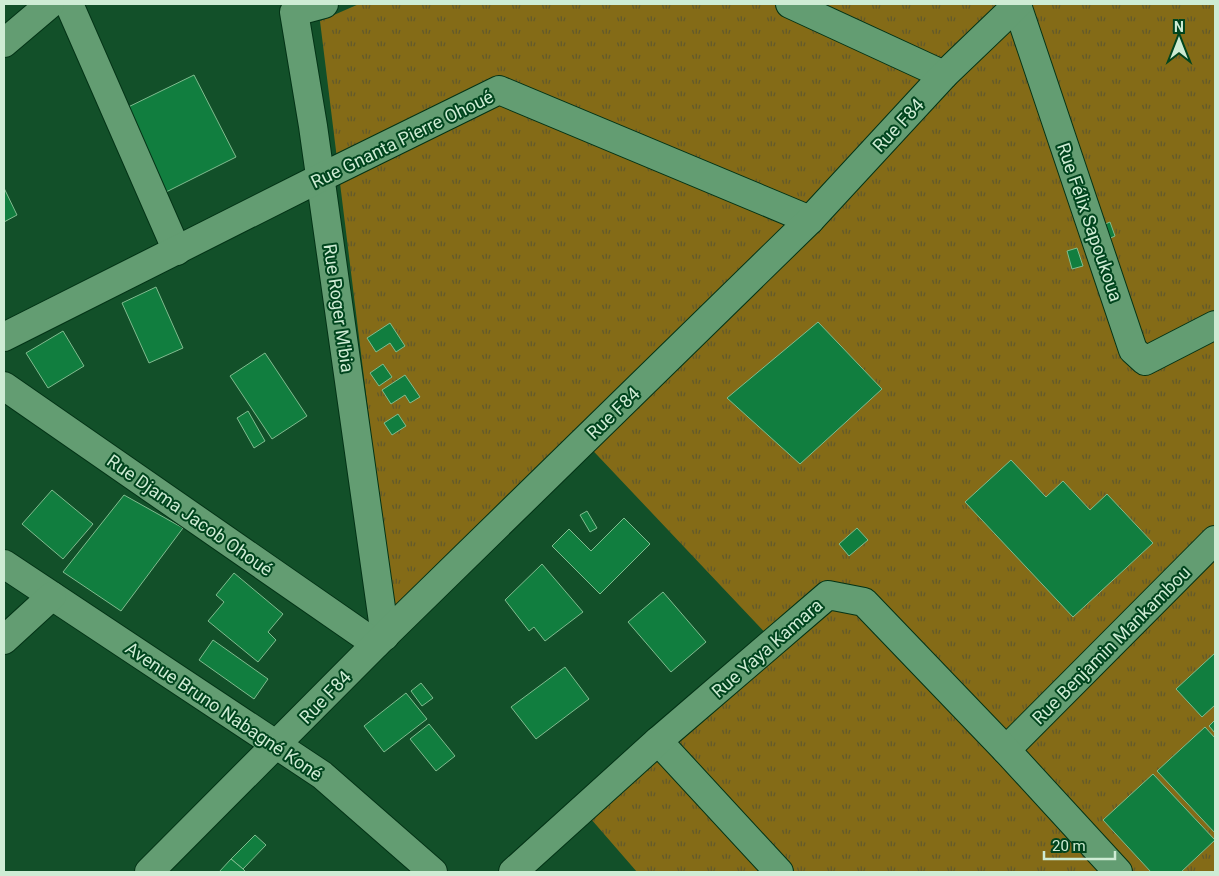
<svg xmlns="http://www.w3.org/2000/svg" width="1219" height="876" viewBox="0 0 1219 876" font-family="Roboto,sans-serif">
<defs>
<pattern id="grass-tufts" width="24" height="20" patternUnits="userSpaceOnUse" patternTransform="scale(1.25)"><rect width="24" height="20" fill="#846b17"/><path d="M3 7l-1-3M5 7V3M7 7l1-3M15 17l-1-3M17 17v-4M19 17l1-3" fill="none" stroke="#61592c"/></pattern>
</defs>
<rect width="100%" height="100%" fill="#125029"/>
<polygon fill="url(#grass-tufts)" points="359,4 1215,4 1215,872 637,872 591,819 775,643 581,438 395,629 320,21"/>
<g fill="#117e3f" stroke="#80bc8f">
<polygon points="194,75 236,157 162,194 120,111"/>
<polygon points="4,188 17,215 4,222"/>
<polygon points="1110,222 1115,236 1104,241 1098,227"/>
<polygon points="1077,248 1083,266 1072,269 1067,251"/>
<polygon points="156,287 183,348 149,363 122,303"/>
<polygon points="818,322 882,389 800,464 727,398"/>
<polygon points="390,323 405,346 396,352 390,343 376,352 367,338"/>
<polygon points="63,331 84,366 48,388 26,353"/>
<polygon points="265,353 307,416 272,439 230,376"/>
<polygon points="383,364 392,377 379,386 370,373"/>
<polygon points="405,375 420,397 410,403 405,395 391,404 382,390"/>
<polygon points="248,411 265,441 254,448 237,418"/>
<polygon points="398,414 406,426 392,435 384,423"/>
<polygon points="1011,460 1046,497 1063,481 1090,510 1107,494 1153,543 1073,617 965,502"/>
<polygon points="52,490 93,524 63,559 22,524"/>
<polygon points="124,495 183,528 121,611 63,572"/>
<polygon points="587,511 597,528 590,532 580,515"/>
<polygon points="624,518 650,544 600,594 552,546 569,529 591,551"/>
<polygon points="857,528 868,540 849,556 839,544"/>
<polygon points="542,564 583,612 545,641 534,627 529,631 505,600"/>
<polygon points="234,573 283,614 268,632 276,640 258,662 208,621 224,602 216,595"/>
<polygon points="663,592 706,642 671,672 628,622"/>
<polygon points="213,640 268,679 254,699 199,660"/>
<polygon points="1215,653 1215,705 1202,717 1176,689"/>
<polygon points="565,667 589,699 536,739 511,707"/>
<polygon points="421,683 433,698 422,706 411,691"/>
<polygon points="406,693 427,719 384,752 364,726"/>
<polygon points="1215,720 1215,733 1209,726"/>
<polygon points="429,724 455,756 436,771 410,739"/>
<polygon points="1205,727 1215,738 1215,833 1157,771"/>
<polygon points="1153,774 1215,840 1181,872 1151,872 1103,820"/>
<polygon points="255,835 266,845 243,869 231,859"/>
<polygon points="231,859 243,869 246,872 219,872"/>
</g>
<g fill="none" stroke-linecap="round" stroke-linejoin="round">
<defs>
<g id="minor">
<polyline points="69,4 177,251"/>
<polyline points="324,4 294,12 313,126 385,636"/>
<polyline points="790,4 944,75"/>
<polyline points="1017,5 1133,350 1145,361 1215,325"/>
<polyline points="4,43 50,4"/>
<polyline points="4,337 320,178 499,90 810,220"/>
<polyline points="4,386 376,644"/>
<polyline points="4,564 322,775 433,872"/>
<polyline points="4,640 52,596"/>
<polyline points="658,741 779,872"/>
<polyline points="1006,750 1215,540"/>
<polyline points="149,872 376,644 810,220 944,75 1018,4"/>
<polyline points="513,872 658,741 828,595 864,602 1006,750 1118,872"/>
</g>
</defs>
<use href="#minor" stroke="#033316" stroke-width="30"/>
<use href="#minor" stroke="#639d72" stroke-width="28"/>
</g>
<g text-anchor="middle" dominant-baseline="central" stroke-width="4" stroke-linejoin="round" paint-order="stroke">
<g font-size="18" fill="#ceecd4" stroke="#01451e">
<text transform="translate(898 125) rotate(-47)">Rue F84</text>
<text transform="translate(402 139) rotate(-26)">Rue Gnanta Pierre Ohoué</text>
<text transform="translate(1090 222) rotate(71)">Rue Félix Sapoukoua</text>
<text transform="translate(339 308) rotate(82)">Rue Roger M'bia</text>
<text transform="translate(613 413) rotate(-44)">Rue F84</text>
<text transform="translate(190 515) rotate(35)">Rue Djama Jacob Ohoué</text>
<text transform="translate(1111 645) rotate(-45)">Rue Benjamin Mankambou</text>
<text transform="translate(767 648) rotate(-41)">Rue Yaya Kamara</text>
<text transform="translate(325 697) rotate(-46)">Rue F84</text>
<text transform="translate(224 711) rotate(34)">Avenue Bruno Nabagné Koné</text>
</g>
</g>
<rect width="1219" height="876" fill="none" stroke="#ceecd4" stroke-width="10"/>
<g transform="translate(1179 40)" stroke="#01451e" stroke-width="4" paint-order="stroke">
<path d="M0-4L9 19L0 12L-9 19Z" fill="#ceecd4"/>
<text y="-8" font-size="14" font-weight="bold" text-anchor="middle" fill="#ceecd4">N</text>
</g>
<path d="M1044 851v8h71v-8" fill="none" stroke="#ceecd4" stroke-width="2.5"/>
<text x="1052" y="851" font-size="15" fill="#ceecd4" stroke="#01451e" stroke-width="4" paint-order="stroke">20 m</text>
</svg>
